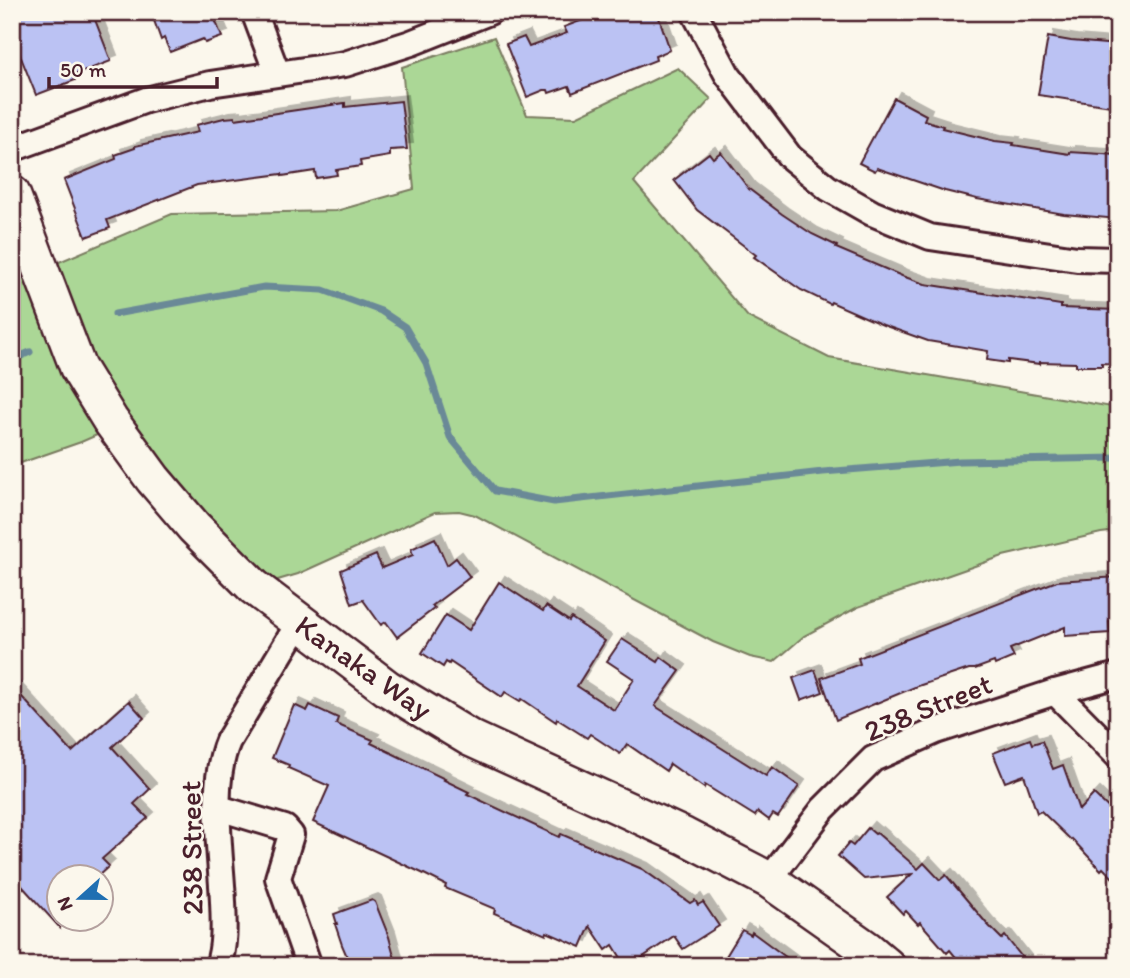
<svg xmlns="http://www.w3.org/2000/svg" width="1130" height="978" viewBox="0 0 1130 978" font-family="Itim,sans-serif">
<defs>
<filter id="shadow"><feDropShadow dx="6" dy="-6" stdDeviation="0" flood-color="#0004"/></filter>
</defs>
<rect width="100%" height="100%" fill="#fbf7ec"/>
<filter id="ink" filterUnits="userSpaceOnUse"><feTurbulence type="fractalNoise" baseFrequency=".0143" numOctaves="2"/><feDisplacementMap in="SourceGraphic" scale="14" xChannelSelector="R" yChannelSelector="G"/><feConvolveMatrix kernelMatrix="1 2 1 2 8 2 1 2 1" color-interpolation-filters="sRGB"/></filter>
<g filter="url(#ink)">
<polygon fill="#abd796" stroke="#7a7b60" stroke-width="2" points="494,37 527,115 576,117 678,68 711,99 634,182 748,317 829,358 1118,408 1118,531 1101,533 1003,556 858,607 804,636 774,662 750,657 713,642 475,515 459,511 435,512 298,574 254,587 115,427 81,442 12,466 12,282 172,214 336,211 414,189 402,67"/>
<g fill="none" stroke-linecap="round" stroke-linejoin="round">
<g stroke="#6b8997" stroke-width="7">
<polyline points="115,314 264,287 323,290 381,311 405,327 426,363 450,437 495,491 554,502 823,472 960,461 1118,458"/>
<polyline points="12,360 30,352"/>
</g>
</g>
<g fill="#bbc2f3" stroke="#4a1f2b" stroke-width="2" filter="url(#shadow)">
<polygon points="12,12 92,12 111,61 74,75 75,80 36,95 12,35"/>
<polygon points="151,12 212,12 222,37 205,43 203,39 170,52 164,38 161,40"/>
<polygon points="604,12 657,12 670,50 655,56 656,60 572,93 569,86 549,93 548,90 544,90 527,97 506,44 524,37 529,47 567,33 564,27"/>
<polygon points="1048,37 1071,41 1118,45 1118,107 1038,95"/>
<polygon points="894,98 926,115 924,120 943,126 942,128 995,141 1014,143 1013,145 1070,154 1070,152 1118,155 1118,219 1064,214 977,199 945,191 877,168 875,171 859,163"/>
<polygon points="401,101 407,149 390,150 390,156 360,161 361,166 336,170 337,175 316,178 315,171 282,176 282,174 197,185 107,220 110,228 86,237 64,180 116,159 115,155 135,148 135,146 198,132 196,125 224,118 235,117 235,119 345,103 345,107"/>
<polygon points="721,152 749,189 782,214 812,234 837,246 836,248 902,276 925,284 1061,305 1061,308 1118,310 1118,364 1102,363 1102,366 1076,366 1076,363 1040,362 1040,364 1008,360 1008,363 987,360 988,351 928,341 883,325 831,302 830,304 801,290 754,257 756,255 697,210 674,180 709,153 713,158"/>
<polygon points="435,538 447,565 456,558 470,577 432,606 435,608 397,637 386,622 381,625 363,600 352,604 341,570 376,555 382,568 413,555 411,549"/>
<polygon points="1118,577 1118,621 1109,622 1110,633 1065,636 1065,627 1010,649 1014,657 995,665 994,662 975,669 969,669 915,687 836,720 821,678 860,664 858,658 1057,581"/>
<polygon points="499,582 543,611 546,606 569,621 571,618 605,641 577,686 614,710 634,679 607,661 622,639 658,662 661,657 680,671 655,706 766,776 772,767 799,786 778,817 773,814 769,820 758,812 755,816 705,785 704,788 670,764 666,771 627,744 620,754 590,734 587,738 557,719 556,722 522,699 520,701 505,692 502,697 450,662 449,664 446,662 443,667 422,653 446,615 469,630"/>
<polygon points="815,670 823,692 801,700 793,678"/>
<polygon points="12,686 72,752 129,701 144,718 112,747 150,789 134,804 148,818 102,859 109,866 97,877 60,877 60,928 12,875"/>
<polygon points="294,705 307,711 310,705 338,718 336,724 373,740 371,743 445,779 444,780 469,792 467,794 559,837 561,834 642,869 690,903 695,900 698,905 703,902 719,926 683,949 674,936 630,966 626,966 613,945 606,950 590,926 581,947 547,932 546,935 494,913 495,909 445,888 446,885 422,873 313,822 329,786 288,768 289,765 272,758"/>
<polygon points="1030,739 1032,744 1042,741 1053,769 1063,765 1079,810 1094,794 1118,817 1118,883 1103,868 1101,870 1072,839 1071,840 1041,811 1037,813 1024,775 1005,782 993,753"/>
<polygon points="868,828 875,834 877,833 918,869 924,863 940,880 946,875 987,924 1002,939 1005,936 1029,966 963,966 950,950 947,953 920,922 918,924 906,911 903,914 887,897 912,874 864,879 838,856 849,843 853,846"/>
<polygon points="372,900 375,902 389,937 397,966 351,966 342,945 335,924 337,924 334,914"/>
<polygon points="742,930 751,935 752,932 798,966 720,966"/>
</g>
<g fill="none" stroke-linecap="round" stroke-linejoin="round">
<defs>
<g id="minor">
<polyline points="254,12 277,73"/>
<polyline points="694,12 727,74 790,157 828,188 872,213 930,237 1077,259 1118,260"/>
<polyline points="12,149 146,100 210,84 345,64 411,43 489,12"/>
<polyline points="1055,692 1118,756"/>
<polyline points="219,808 285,828 291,835 278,878 309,966"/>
<polyline points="769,880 823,809 873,759 936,731 1055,692 1118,675"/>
<path d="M 218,966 C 225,946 224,923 223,902 C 221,854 209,785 228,741 L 299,623"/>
</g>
<polyline id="secondary" points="12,194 78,368 110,420 153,479 194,527 254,587 387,688 470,738 684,836 769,880 867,949 887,966"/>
</defs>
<use href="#minor" stroke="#4a1f2b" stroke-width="30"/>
<use href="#secondary" stroke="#4a1f2b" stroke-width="40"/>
<use href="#minor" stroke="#fbf7ec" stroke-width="24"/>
<use href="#secondary" stroke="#fbf7ec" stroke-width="35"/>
</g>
</g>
<g text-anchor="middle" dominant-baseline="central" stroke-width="5" stroke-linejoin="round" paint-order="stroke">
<g font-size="30" fill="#4a1f2b" stroke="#fbf7ec">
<text transform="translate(364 667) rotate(35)">Kanaka Way</text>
<text transform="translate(928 707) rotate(-22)">238 Street</text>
<text transform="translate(191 848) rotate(-91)">238 Street</text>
</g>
</g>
<rect width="1130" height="978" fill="none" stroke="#fbf7ec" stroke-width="42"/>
<rect x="21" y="21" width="1088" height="936" fill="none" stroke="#4a1f2b" stroke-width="2.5" filter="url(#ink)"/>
<g transform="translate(80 898) rotate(249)"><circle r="33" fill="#fbf7ec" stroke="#b4a19f" stroke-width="2"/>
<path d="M0-5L12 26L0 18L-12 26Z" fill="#1f6fb2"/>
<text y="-10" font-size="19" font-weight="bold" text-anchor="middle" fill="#4a1f2b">N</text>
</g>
<path d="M49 77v10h168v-10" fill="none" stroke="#4a1f2b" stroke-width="3.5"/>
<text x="60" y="77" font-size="21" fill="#4a1f2b" stroke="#fbf7ec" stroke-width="5" paint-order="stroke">50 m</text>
</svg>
